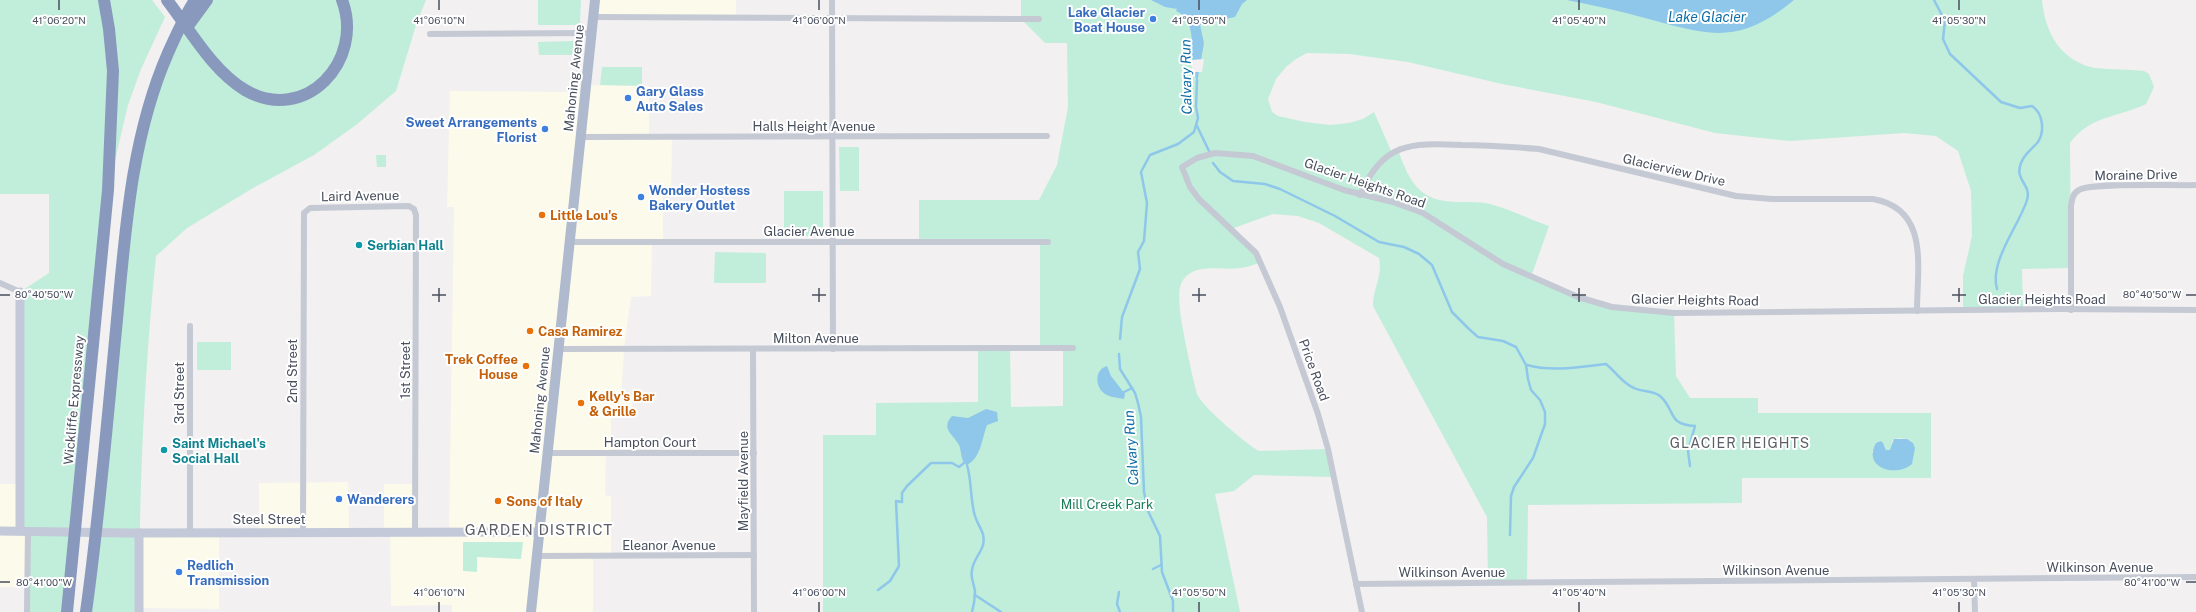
<svg xmlns="http://www.w3.org/2000/svg" width="2196" height="612" viewBox="0 0 2196 612" font-family="'Public Sans',sans-serif">
<rect width="100%" height="100%" fill="#f2f0f0"/>
<g fill="#fcfaea">
<polygon points="595,0 736,0 736,18 593,17"/>
<polygon points="586,85 649,86 649,137 672,137 671,195 663,196 663,242 652,243 651,296 631,297 624,349 621,399 633,399 631,416 611,416 611,453 606,453 605,491 606,496 611,496 611,556 593,556 593,612 452,612 452,605 391,606 390,532 384,532 384,484 415,484 415,532 449,532 454,207 447,207 450,91 585,92"/>
<polygon points="348,482 349,532 259,532 259,483"/>
<polygon points="0,484 20,484 28,530 27,587 0,587"/>
<polygon points="219,532 219,609 139,608 139,533"/>
</g>
<g fill="#c0eeda" fill-rule="evenodd">
<polygon points="0,0 152,0 165,17 141,69 128,105 108,190 67,612 27,612 28,530 20,530 20,292 49,273 49,194 0,194"/>
<path d="M 195,0 L 426,0 L 417,22 L 396,91 L 356,125 L 314,155 L 253,188 L 187,228 L 156,256 C 144,374 139,493 139,612 L 86,612 L 143,122 Z"/>
<polygon points="538,0 581,0 580,23 577,25 538,25"/>
<path d="M 1021,0 L 2042,0 C 2045,32 2060,61 2095,68 C 2111,70 2128,69 2144,71 L 2149,74 L 2154,87 L 2146,104 C 2117,118 2091,115 2070,143 L 2071,268 L 2022,269 L 2023,309 L 1963,310 L 1963,276 L 1972,236 L 1971,191 L 1958,151 L 1936,136 L 1904,133 L 1789,141 L 1715,133 L 1596,102 L 1502,84 L 1408,62 L 1349,54 L 1307,53 L 1296,59 L 1286,67 L 1276,79 L 1268,99 L 1272,112 L 1278,116 L 1305,122 L 1330,125 L 1349,123 L 1363,119 L 1374,112 L 1392,153 L 1398,150 C 1407,174 1415,197 1445,201 C 1458,203 1472,201 1485,203 C 1505,207 1529,219 1549,226 L 1531,277 L 1597,304 L 1674,313 L 1676,376 L 1690,398 L 1758,398 L 1758,413 L 1931,413 L 1931,478 L 1742,478 L 1742,503 L 1528,505 L 1527,583 L 1488,583 L 1487,517 L 1373,306 C 1373,288 1383,276 1379,258 L 1319,223 L 1298,216 L 1273,214 L 1231,229 L 1261,262 C 1255,264 1248,267 1241,268 C 1222,271 1196,262 1183,280 C 1178,287 1179,301 1180,309 C 1180,319 1195,390 1198,396 C 1206,410 1245,443 1259,451 L 1328,449 L 1334,477 L 1254,475 L 1234,491 L 1215,494 L 1240,612 L 823,612 L 823,435 L 876,435 L 876,403 L 978,402 L 978,348 L 1010,348 L 1011,407 L 1063,406 L 1063,348 L 1040,348 L 1040,242 L 919,242 L 919,200 L 1039,200 L 1057,165 L 1068,107 L 1067,43 L 1045,43 L 1021,19 ZM 1898,438 L 1907,439 L 1913,443 L 1913,456 L 1872,453 L 1876,443 L 1885,446 L 1886,450 L 1891,450 L 1893,447 L 1892,441 Z"/>
<polygon points="574,41 576,44 575,55 539,55 538,42"/>
<polygon points="602,67 642,67 642,86 600,85"/>
<polygon points="839,147 859,147 859,191 840,191"/>
<polygon points="376,155 386,155 386,167 377,167"/>
<rect x="784" y="191" width="39" height="45"/>
<polygon points="715,252 766,253 766,283 714,283"/>
<rect x="197" y="342" width="34" height="28"/>
<polygon points="463,542 523,542 521,559 477,557 477,572 463,571"/>
</g>
<g fill="#8ec7ea">
<path d="M 1151,0 L 1247,0 L 1242,4 L 1235,17 C 1222,20 1211,19 1200,25 L 1204,43 L 1197,83 C 1195,74 1192,64 1192,55 C 1192,38 1193,18 1176,11 L 1177,9 L 1165,7 Z"/>
<path d="M 1567,0 L 1794,0 C 1736,48 1706,34 1641,17 C 1616,10 1591,5 1567,0 Z"/>
<path d="M 1107,366 L 1111,376 L 1125,394 L 1124,399 C 1118,398 1110,397 1105,394 C 1095,387 1094,370 1107,366 Z"/>
<path d="M 986,409 L 997,412 L 998,421 L 987,425 C 982,438 981,458 967,465 C 960,461 962,452 959,445 C 954,435 940,429 952,416 L 968,418 Z"/>
<path d="M 1894,439 L 1907,439 L 1913,443 L 1915,448 L 1912,464 C 1896,478 1862,468 1876,443 L 1881,441 L 1883,443 L 1886,450 L 1890,450 Z"/>
</g>
<polygon fill="#f2f0f0" points="1204,59 1202,72 1192,72 1191,60"/>
<g fill="none" stroke-linecap="round" stroke-linejoin="round">
<g stroke="#8ec7ea" stroke-width="2.5">
<path d="M 1934,0 L 1945,21 L 1943,39 L 1950,54 L 2001,102 L 2020,108 L 2032,106 C 2043,113 2045,131 2038,142 C 2032,149 2024,154 2021,163 C 2014,181 2032,184 2027,200 C 2020,224 1989,261 1997,289"/>
<polyline points="1197,126 1209,151"/>
<polyline points="1213,163 1220,172 1233,181 1265,184 1280,189 1335,216 1379,242 1404,247 1419,254 1432,265 1452,312 1469,329 1478,337 1503,341 1516,347 1526,365 1528,379 1531,390 1540,400 1545,412 1545,424 1533,458 1514,487 1511,496 1510,535"/>
<polyline points="1120,339 1122,317 1140,269 1138,252 1144,241 1147,203 1141,172 1150,155 1178,144 1194,132 1198,118 1196,107 1197,80"/>
<polyline points="1119,354 1120,369 1135,393 1138,403 1141,417 1144,492 1148,511 1160,536 1162,572 1173,601 1173,612"/>
<path d="M 1527,365 C 1552,372 1580,367 1606,364 C 1616,372 1622,383 1634,388 C 1642,392 1653,390 1660,396 C 1676,410 1667,425 1695,426 L 1688,451 L 1690,466"/>
<polyline points="1124,392 1132,388"/>
<path d="M 967,465 C 972,482 970,500 975,516 C 978,527 986,532 983,545 C 981,553 973,560 972,570 C 970,577 974,584 975,591 C 975,599 974,605 972,612"/>
<polyline points="1153,569 1161,565"/>
<polyline points="878,590 890,581 899,566 896,501 902,502 902,493 907,486 931,463 952,463 959,467 964,463"/>
<polyline points="1119,592 1117,604 1120,612"/>
<polyline points="975,595 1001,612"/>
</g>
<g stroke="#c4c9d4" stroke-width="6">
<polyline points="832,0 833,349"/>
<polyline points="593,17 1039,19"/>
<polyline points="430,34 592,33"/>
<polyline points="581,137 1047,136"/>
<path d="M 1360,195 C 1384,142 1409,143 1462,145 C 1488,145 1513,147 1539,149 L 1736,196 L 1772,199 L 1873,199 C 1930,209 1917,267 1917,311"/>
<polyline points="570,242 1048,242"/>
<polyline points="0,283 20,292"/>
<path d="M 2071,310 L 2071,206 C 2072,199 2073,193 2079,190 C 2091,182 2176,186 2196,185"/>
<polyline points="559,349 1073,348"/>
<polyline points="753,349 754,612"/>
<polyline points="547,453 754,453"/>
<polyline points="190,532 190,326"/>
<polyline points="303,532 304,213 310,208 409,206 414,209 416,215 415,532"/>
<polyline points="537,556 754,555"/>
<polyline points="1974,579 1975,612"/>
<polyline points="1356,584 2196,577"/>
<polyline points="27,612 28,530"/>
<polyline points="1362,612 1328,449 1318,414 1280,307 1256,253 1199,199 1190,187 1182,167 1197,158 1215,153 1253,156 1344,190 1393,202 1423,213 1503,264 1578,297 1612,307 1674,313 2057,309 2196,310"/>
</g>
<g stroke="#c3c9d8" stroke-width="9">
<polyline points="20,292 20,530"/>
<polyline points="0,531 128,533 539,532"/>
<polyline points="139,533 139,612"/>
</g>
<polyline stroke="#b0bace" stroke-width="10" points="531,612 595,0"/>
<g stroke="#8999bd" stroke-width="12">
<path d="M 167,0 C 190,30 212,70 245,90 C 305,125 365,61 342,0"/>
<polyline points="188,26 207,0"/>
<polyline points="67,612 108,190 113,71 109,29 104,0"/>
<path d="M 86,612 C 99,519 107,424 116,330 C 125,236 130,140 168,53 C 176,35 184,17 195,0"/>
</g>
</g>
<path fill="none" stroke="#484f5d" stroke-width="1.5" d="M 59,0 L 59,10M 439,0 L 439,10M 819,0 L 819,10M 1199,0 L 1199,10M 1579,0 L 1579,10M 1959,0 L 1959,10M 439,288 L 439,302M 819,288 L 819,302M 1199,288 L 1199,302M 1579,288 L 1579,302M 1959,288 L 1959,302M 0,295 L 10,295M 432,295 L 446,295M 812,295 L 826,295M 1192,295 L 1206,295M 1572,295 L 1586,295M 1952,295 L 1966,295M 2186,295 L 2196,295M 0,582 L 10,582M 2186,582 L 2196,582M 439,602 L 439,612M 819,602 L 819,612M 1199,602 L 1199,612M 1579,602 L 1579,612M 1959,602 L 1959,612"/>
<g fill="#3f7fe0" stroke="#fff" stroke-width="1.5">
<circle cx="1153" cy="19" r="4"/>
<circle cx="628" cy="98" r="4"/>
<circle cx="545" cy="129" r="4"/>
<circle cx="641" cy="197" r="4"/>
<circle cx="339" cy="499" r="4"/>
<circle cx="179" cy="572" r="4"/>
</g>
<g fill="#e8710a" stroke="#fff" stroke-width="1.5">
<circle cx="542" cy="215" r="4"/>
<circle cx="530" cy="331" r="4"/>
<circle cx="526" cy="366" r="4"/>
<circle cx="581" cy="403" r="4"/>
<circle cx="498" cy="501" r="4"/>
</g>
<g fill="#0f9aa8" stroke="#fff" stroke-width="1.5">
<circle cx="359" cy="245" r="4"/>
<circle cx="164" cy="450" r="4"/>
</g>
<g text-anchor="middle" dominant-baseline="central" stroke-width="4" stroke-linejoin="round" paint-order="stroke">
<g font-size="13" font-weight="bold" fill="#366cbe" stroke="#fff" text-anchor="start">
<text x="1145" y="12" text-anchor="end">Lake Glacier<tspan x="1145" dy="15">Boat House</tspan></text>
<text x="636" y="91">Gary Glass<tspan x="636" dy="15">Auto Sales</tspan></text>
<text x="537" y="122" text-anchor="end">Sweet Arrangements<tspan x="537" dy="15">Florist</tspan></text>
<text x="649" y="190">Wonder Hostess<tspan x="649" dy="15">Bakery Outlet</tspan></text>
<text x="347" y="499">Wanderers</text>
<text x="187" y="565">Redlich<tspan x="187" dy="15">Transmission</tspan></text>
</g>
<g font-size="13" fill="#484f5d" stroke="#fff">
<text transform="translate(574 78) rotate(-84)">Mahoning Avenue</text>
<text x="814" y="126">Halls Height Avenue</text>
<text transform="translate(1674 170) rotate(13)">Glacierview Drive</text>
<text transform="translate(2136 175) rotate(-1)">Moraine Drive</text>
<text transform="translate(1365 183) rotate(19)">Glacier Heights Road</text>
<text transform="translate(360 196) rotate(-1)">Laird Avenue</text>
<text x="809" y="231">Glacier Avenue</text>
<text x="2042" y="299">Glacier Heights Road</text>
<text transform="translate(1695 300) rotate(1)">Glacier Heights Road</text>
<text x="816" y="338">Milton Avenue</text>
<text transform="translate(405 370) rotate(-90)">1st Street</text>
<text transform="translate(1314 370) rotate(70)">Price Road</text>
<text transform="translate(292 371) rotate(-90)">2nd Street</text>
<text transform="translate(179 393) rotate(-90)">3rd Street</text>
<text transform="translate(74 400) rotate(-85)">Wickliffe Expressway</text>
<text transform="translate(540 400) rotate(-84)">Mahoning Avenue</text>
<text x="650" y="442">Hampton Court</text>
<text transform="translate(743 481) rotate(-90)">Mayfield Avenue</text>
<text x="269" y="519">Steel Street</text>
<text x="669" y="545">Eleanor Avenue</text>
<text x="2100" y="567">Wilkinson Avenue</text>
<text x="1776" y="570">Wilkinson Avenue</text>
<text x="1452" y="572">Wilkinson Avenue</text>
</g>
<g font-size="13" font-weight="bold" fill="#c56008" stroke="#fff" text-anchor="start">
<text x="550" y="215">Little Lou's</text>
<text x="538" y="331">Casa Ramirez</text>
<text x="518" y="359" text-anchor="end">Trek Coffee<tspan x="518" dy="15">House</tspan></text>
<text x="589" y="396">Kelly's Bar<tspan x="589" dy="15">&amp; Grille</tspan></text>
<text x="506" y="501">Sons of Italy</text>
</g>
<g font-size="13" font-weight="bold" fill="#0d838f" stroke="#fff" text-anchor="start">
<text x="367" y="245">Serbian Hall</text>
<text x="172" y="443">Saint Michael's<tspan x="172" dy="15">Social Hall</tspan></text>
</g>
<g font-size="13" fill="#1a7d5c" stroke="#fff">
<text x="1107" y="504">Mill Creek Park</text>
</g>
<g font-size="14" font-style="italic" fill="#106ea8" stroke="#fff">
<text x="1707" y="17">Lake Glacier</text>
<text transform="translate(1186 77) rotate(-91)">Calvary Run</text>
<text transform="translate(1131 448) rotate(-94)">Calvary Run</text>
</g>
<g font-size="14" letter-spacing="1" fill="#5c5f65" stroke="#fff">
<text x="1740" y="443">GLACIER HEIGHTS</text>
</g>
<g font-size="15" letter-spacing="1" fill="#5c5f65" stroke="#fff">
<text x="539" y="529">GARDEN DISTRICT</text>
</g>
</g>
<g font-size="10" text-anchor="middle" fill="#484f5d" stroke="#fff" stroke-width="4" stroke-linejoin="round" paint-order="stroke">
<text x="59" y="24">41°06'20"N</text>
<text x="439" y="24">41°06'10"N</text>
<text x="819" y="24">41°06'00"N</text>
<text x="1199" y="24">41°05'50"N</text>
<text x="1579" y="24">41°05'40"N</text>
<text x="1959" y="24">41°05'30"N</text>
<text x="2152" y="298">80°40'50"W</text>
<text x="44" y="298">80°40'50"W</text>
<text x="2152" y="586">80°41'00"W</text>
<text x="44" y="586">80°41'00"W</text>
<text x="439" y="596">41°06'10"N</text>
<text x="819" y="596">41°06'00"N</text>
<text x="1199" y="596">41°05'50"N</text>
<text x="1579" y="596">41°05'40"N</text>
<text x="1959" y="596">41°05'30"N</text>
</g>
</svg>
